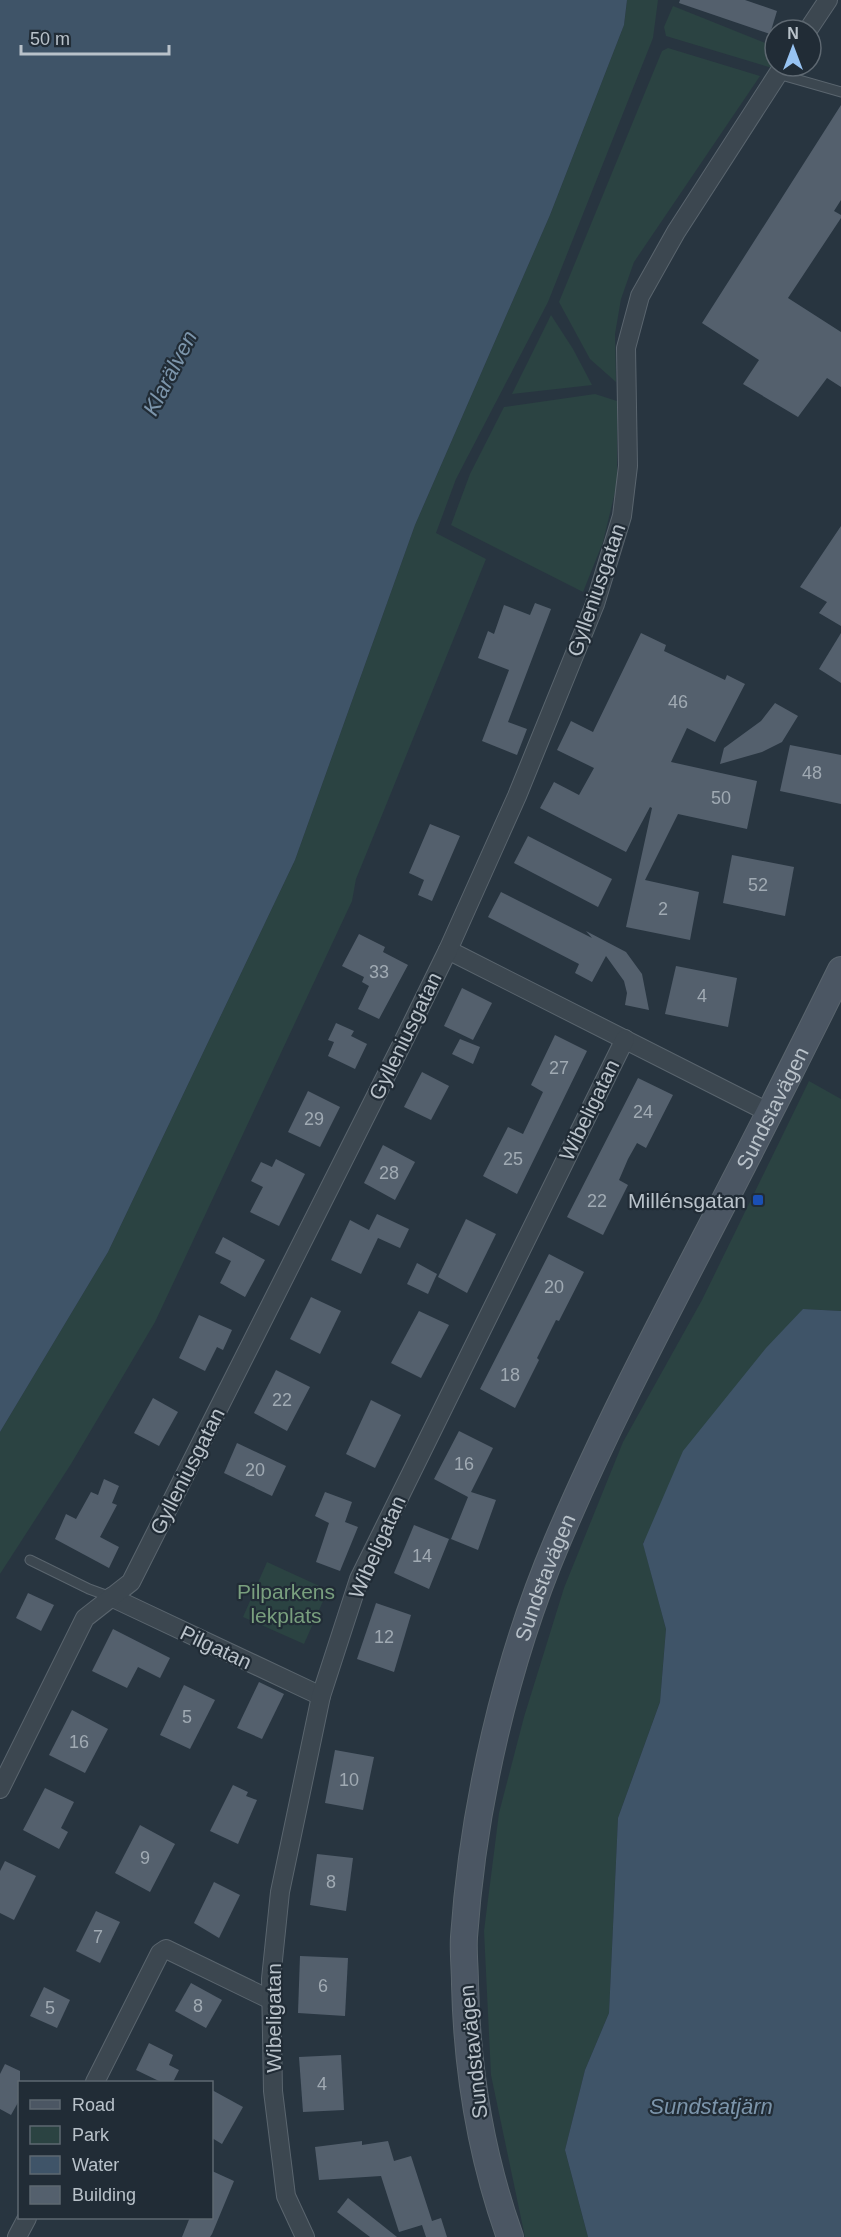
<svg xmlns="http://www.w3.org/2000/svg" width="841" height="2237" viewBox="0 0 841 2237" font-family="Helvetica,sans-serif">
<rect width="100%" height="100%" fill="#283540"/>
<g fill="#2b4342">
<polygon points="627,0 658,0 653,38 548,302 456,479 436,533 486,559 356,879 352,901 155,1322 71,1464 0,1574 0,1432 108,1252 295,860 415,525 550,215 624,25"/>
<polygon points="673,6 775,47 775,63 772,68 666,36 664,27"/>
<polygon points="668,48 760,76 634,262 621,299 615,334 616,382 590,359 559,302 662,51"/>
<polygon points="551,315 573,349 592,385 512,394"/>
<polygon points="595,394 617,401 617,484 603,542 583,592 451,525 470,474 504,407"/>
<polygon points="809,1081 841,1099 841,1311 803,1309 643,1543 666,1629 660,1702 618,1818 609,2013 585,2070 565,2150 588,2237 525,2237 491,2075 484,1931 499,1813 524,1717 564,1588 623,1442 702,1300"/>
<polygon points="267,1562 328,1590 304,1644 243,1617"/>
</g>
<g fill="#3f5468">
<polygon points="0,0 627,0 624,25 550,215 415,525 295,860 108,1252 0,1432"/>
<polygon points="803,1309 841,1311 841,2237 588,2237 565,2150 585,2070 609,2013 618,1818 660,1702 666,1629 643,1544 683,1451 766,1348"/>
</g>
<g fill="#54606d">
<polygon points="680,0 745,0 777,11 770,34 679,3"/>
<polygon points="841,105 841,200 834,211 841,215 841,218 788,298 841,332 841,387 827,378 798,417 743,384 759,360 702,323"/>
<polygon points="841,526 841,626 819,613 827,602 800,587"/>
<polygon points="535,603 551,609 508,722 527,729 517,755 482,741 509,670 478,658 488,631 494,634 504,605 530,615"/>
<polygon points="641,633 666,645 664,651 725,680 727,675 745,684 715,742 687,728 671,762 757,781 747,829 678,814 645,880 699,892 690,940 626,927 652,808 650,807 626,852 540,808 554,782 579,795 594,768 557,750 571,721 593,732"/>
<polygon points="841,633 841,683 819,669"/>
<polygon points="775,703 798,716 782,742 762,752 720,764 724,748 761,721"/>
<polygon points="790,745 841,755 841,804 780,791"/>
<polygon points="430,824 460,836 432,901 418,895 424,880 409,873"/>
<polygon points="528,836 612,879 598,907 514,863"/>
<polygon points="732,855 794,867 785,916 723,903"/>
<polygon points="501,892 592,938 586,931 626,952 642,974 649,1010 625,1005 627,993 624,981 606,956 592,982 575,973 579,964 488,917"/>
<polygon points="359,934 385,947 383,952 408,965 379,1019 358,1009 369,986 362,982 364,977 342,966"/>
<polygon points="676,966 737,978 728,1027 665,1014"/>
<polygon points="462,988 492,1003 473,1040 444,1026"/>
<polygon points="336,1023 354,1031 351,1036 367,1044 355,1069 328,1056 334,1042 328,1040"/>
<polygon points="555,1035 587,1051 517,1194 483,1176 508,1127 523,1134 543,1092 531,1085"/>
<polygon points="460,1039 480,1047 473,1064 452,1054"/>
<polygon points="422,1072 449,1086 431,1120 404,1107"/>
<polygon points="638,1078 673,1095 646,1148 637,1143 628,1159 619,1180 628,1185 603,1235 567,1217"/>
<polygon points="308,1091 340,1107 320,1147 288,1132"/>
<polygon points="383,1145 415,1162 395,1200 364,1183"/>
<polygon points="276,1159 305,1174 279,1226 250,1212 263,1187 251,1181 261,1162 272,1167"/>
<polygon points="377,1214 409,1229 400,1248 378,1238 361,1274 331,1260 350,1220 369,1230"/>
<polygon points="466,1219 496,1234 467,1293 438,1277"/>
<polygon points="223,1237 265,1260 245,1297 220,1283 231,1261 215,1253"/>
<polygon points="549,1254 584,1272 559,1321 556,1320 537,1358 539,1360 515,1408 480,1389"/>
<polygon points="417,1263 437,1274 428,1294 407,1284"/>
<polygon points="311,1297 341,1311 320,1354 290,1339"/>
<polygon points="419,1311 449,1325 421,1378 391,1363"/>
<polygon points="199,1315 232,1330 223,1350 217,1347 205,1371 179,1358"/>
<polygon points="276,1370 310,1387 287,1431 254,1413"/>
<polygon points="153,1398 178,1412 159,1446 134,1433"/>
<polygon points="371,1400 401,1415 375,1468 346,1454"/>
<polygon points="459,1431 493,1448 471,1492 496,1500 478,1550 451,1539 468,1497 434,1479"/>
<polygon points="237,1443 286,1466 272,1496 224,1473"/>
<polygon points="104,1479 119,1486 112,1503 117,1505 100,1537 119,1547 109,1568 55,1539 66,1514 76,1519 91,1492 98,1495"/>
<polygon points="325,1492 352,1502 345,1522 358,1527 340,1571 316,1562 329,1523 315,1516"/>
<polygon points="414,1525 449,1539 429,1589 394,1573"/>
<polygon points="28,1593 54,1605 41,1631 16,1618"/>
<polygon points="376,1603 411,1615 394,1672 357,1659"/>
<polygon points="113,1629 170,1658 160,1678 138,1667 127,1688 92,1671"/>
<polygon points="259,1682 284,1694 262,1739 237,1728"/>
<polygon points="184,1685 215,1700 190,1749 160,1735"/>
<polygon points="72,1710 108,1729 85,1773 49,1755"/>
<polygon points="335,1750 374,1757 363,1810 325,1803"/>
<polygon points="233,1785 248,1792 246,1796 257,1800 238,1844 210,1831"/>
<polygon points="45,1788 74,1802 61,1828 68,1832 59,1849 23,1830"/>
<polygon points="140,1825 175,1844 150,1892 115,1873"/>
<polygon points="317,1854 353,1858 346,1911 310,1905"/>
<polygon points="5,1861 36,1876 14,1920 0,1913 0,1871"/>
<polygon points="214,1882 240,1895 219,1938 194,1923"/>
<polygon points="96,1911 120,1922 100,1963 76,1951"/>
<polygon points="300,1956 348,1958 345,2016 298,2013"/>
<polygon points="191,1983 222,2000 206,2028 175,2011"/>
<polygon points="44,1987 70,2000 57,2028 30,2016"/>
<polygon points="149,2043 173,2055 169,2065 179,2070 173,2082 161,2082 136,2070"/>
<polygon points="341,2055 344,2110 303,2112 299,2057"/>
<polygon points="5,2064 20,2071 20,2099 11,2115 0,2109 0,2074"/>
<polygon points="212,2090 243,2107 222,2144 212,2138"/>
<polygon points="362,2141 362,2145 388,2141 394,2161 411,2156 432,2221 441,2218 447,2237 426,2237 422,2225 399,2232 381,2176 319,2180 315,2147"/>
<polygon points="212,2171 234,2181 212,2234 210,2237 182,2237 190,2217 212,2217"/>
<polygon points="348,2198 397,2237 370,2237 337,2212"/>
</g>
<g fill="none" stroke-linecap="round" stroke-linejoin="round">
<defs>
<g id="lane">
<polyline points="778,74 841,92"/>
<polyline points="30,1560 89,1589 111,1597"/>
</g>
<g id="street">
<polyline points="808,30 828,0"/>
<polyline points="448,950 770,1113"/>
<polyline points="111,1597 321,1696"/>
<polyline points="0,1789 85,1618 131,1582 403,1042 448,950 517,796 595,604 622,516 628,466 626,348 640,296 676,232 783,66"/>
<polyline points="95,2082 160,1953 166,1949 271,2000"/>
<polyline points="17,2237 27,2218"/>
<polyline points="305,2237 286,2196 273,2091 271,1979 280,1892 321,1696 359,1579 625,1039"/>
</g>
<g id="secondary">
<path id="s1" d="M 510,2237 C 481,2156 467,2070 465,1984 C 465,1968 463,1952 464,1937 C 473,1806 506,1662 557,1542 C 604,1431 660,1325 715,1219 C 758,1136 800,1053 841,970"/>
</g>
</defs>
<use href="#lane" stroke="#5a656e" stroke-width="11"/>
<use href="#street" stroke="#5a656e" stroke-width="20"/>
<use href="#secondary" stroke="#5a656e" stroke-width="28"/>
<use href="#lane" stroke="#3c4750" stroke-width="9"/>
<use href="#street" stroke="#3c4750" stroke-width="18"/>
<use href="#secondary" stroke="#4b5663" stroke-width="26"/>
</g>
<rect fill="#1a4fb4" stroke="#212c36" stroke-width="2" x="752" y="1194" width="12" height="12" rx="3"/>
<g text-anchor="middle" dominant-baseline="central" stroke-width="4.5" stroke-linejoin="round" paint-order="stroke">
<g font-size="18" fill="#a0aab3">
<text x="678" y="702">46</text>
<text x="812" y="773">48</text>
<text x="721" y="798">50</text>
<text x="758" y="885">52</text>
<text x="663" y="909">2</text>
<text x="379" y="972">33</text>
<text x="702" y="996">4</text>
<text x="559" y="1068">27</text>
<text x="643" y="1112">24</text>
<text x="314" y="1119">29</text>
<text x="513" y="1159">25</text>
<text x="389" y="1173">28</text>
<text x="597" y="1201">22</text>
<text x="554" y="1287">20</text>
<text x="510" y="1375">18</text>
<text x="282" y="1400">22</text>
<text x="464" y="1464">16</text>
<text x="255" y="1470">20</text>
<text x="422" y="1556">14</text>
<text x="384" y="1637">12</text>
<text x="187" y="1717">5</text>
<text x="79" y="1742">16</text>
<text x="349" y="1780">10</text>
<text x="145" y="1858">9</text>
<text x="331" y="1882">8</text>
<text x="98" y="1937">7</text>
<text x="323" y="1986">6</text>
<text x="198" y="2006">8</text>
<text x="50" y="2008">5</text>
<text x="322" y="2084">4</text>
</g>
<g font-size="21" fill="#b9c2ca" stroke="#212c36">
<text transform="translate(596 590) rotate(-71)">Gylleniusgatan</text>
<text transform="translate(405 1036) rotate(-64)">Gylleniusgatan</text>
<text stroke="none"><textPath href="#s1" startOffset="1197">Sundstavägen</textPath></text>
<text transform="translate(589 1110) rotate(-64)">Wibeligatan</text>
<text transform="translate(187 1471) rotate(-63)">Gylleniusgatan</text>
<text transform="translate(377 1547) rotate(-66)">Wibeligatan</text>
<text stroke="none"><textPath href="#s1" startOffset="675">Sundstavägen</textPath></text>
<text transform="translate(216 1647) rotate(25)">Pilgatan</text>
<text transform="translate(273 2018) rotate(-90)">Wibeligatan</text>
<text transform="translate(473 2052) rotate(-96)">Sundstavägen</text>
</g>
<g font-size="21" fill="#b9c2ca" stroke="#212c36" text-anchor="end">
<text x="746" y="1200">Millénsgatan</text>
</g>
<g font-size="21" fill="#799f7e" stroke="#212c36">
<text x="286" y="1591">Pilparkens<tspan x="286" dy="24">lekplats</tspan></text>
</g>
<g font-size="22" font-style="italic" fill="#7c95ab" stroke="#212c36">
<text transform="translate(170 373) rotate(-63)">Klarälven</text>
<text x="711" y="2106">Sundstatjärn</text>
</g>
</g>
<rect x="18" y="2081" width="195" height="138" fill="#212c36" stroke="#5e6871" stroke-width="1.5"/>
<rect x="30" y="2100" width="30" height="9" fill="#4b5663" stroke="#5e6871" stroke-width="1.5"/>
<text x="72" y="2111" font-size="18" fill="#b9c2ca">Road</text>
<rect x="30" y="2126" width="30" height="18" fill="#2b4342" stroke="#5e6871" stroke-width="1.5"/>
<text x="72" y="2141" font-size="18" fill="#b9c2ca">Park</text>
<rect x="30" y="2156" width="30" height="18" fill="#3f5468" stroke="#5e6871" stroke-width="1.5"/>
<text x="72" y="2171" font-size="18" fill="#b9c2ca">Water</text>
<rect x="30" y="2186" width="30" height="18" fill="#54606d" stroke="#5e6871" stroke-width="1.5"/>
<text x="72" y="2201" font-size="18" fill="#b9c2ca">Building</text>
<g transform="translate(793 48)"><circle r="28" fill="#212c36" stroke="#5e6871" stroke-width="1.5"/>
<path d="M0-4.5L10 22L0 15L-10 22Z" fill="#97c3f2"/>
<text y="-9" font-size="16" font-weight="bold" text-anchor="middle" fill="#b9c2ca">N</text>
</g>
<path d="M21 45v9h148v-9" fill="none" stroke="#b9c2ca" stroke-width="3"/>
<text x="30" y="45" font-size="18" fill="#b9c2ca" stroke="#212c36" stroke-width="4.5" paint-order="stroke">50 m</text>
</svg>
